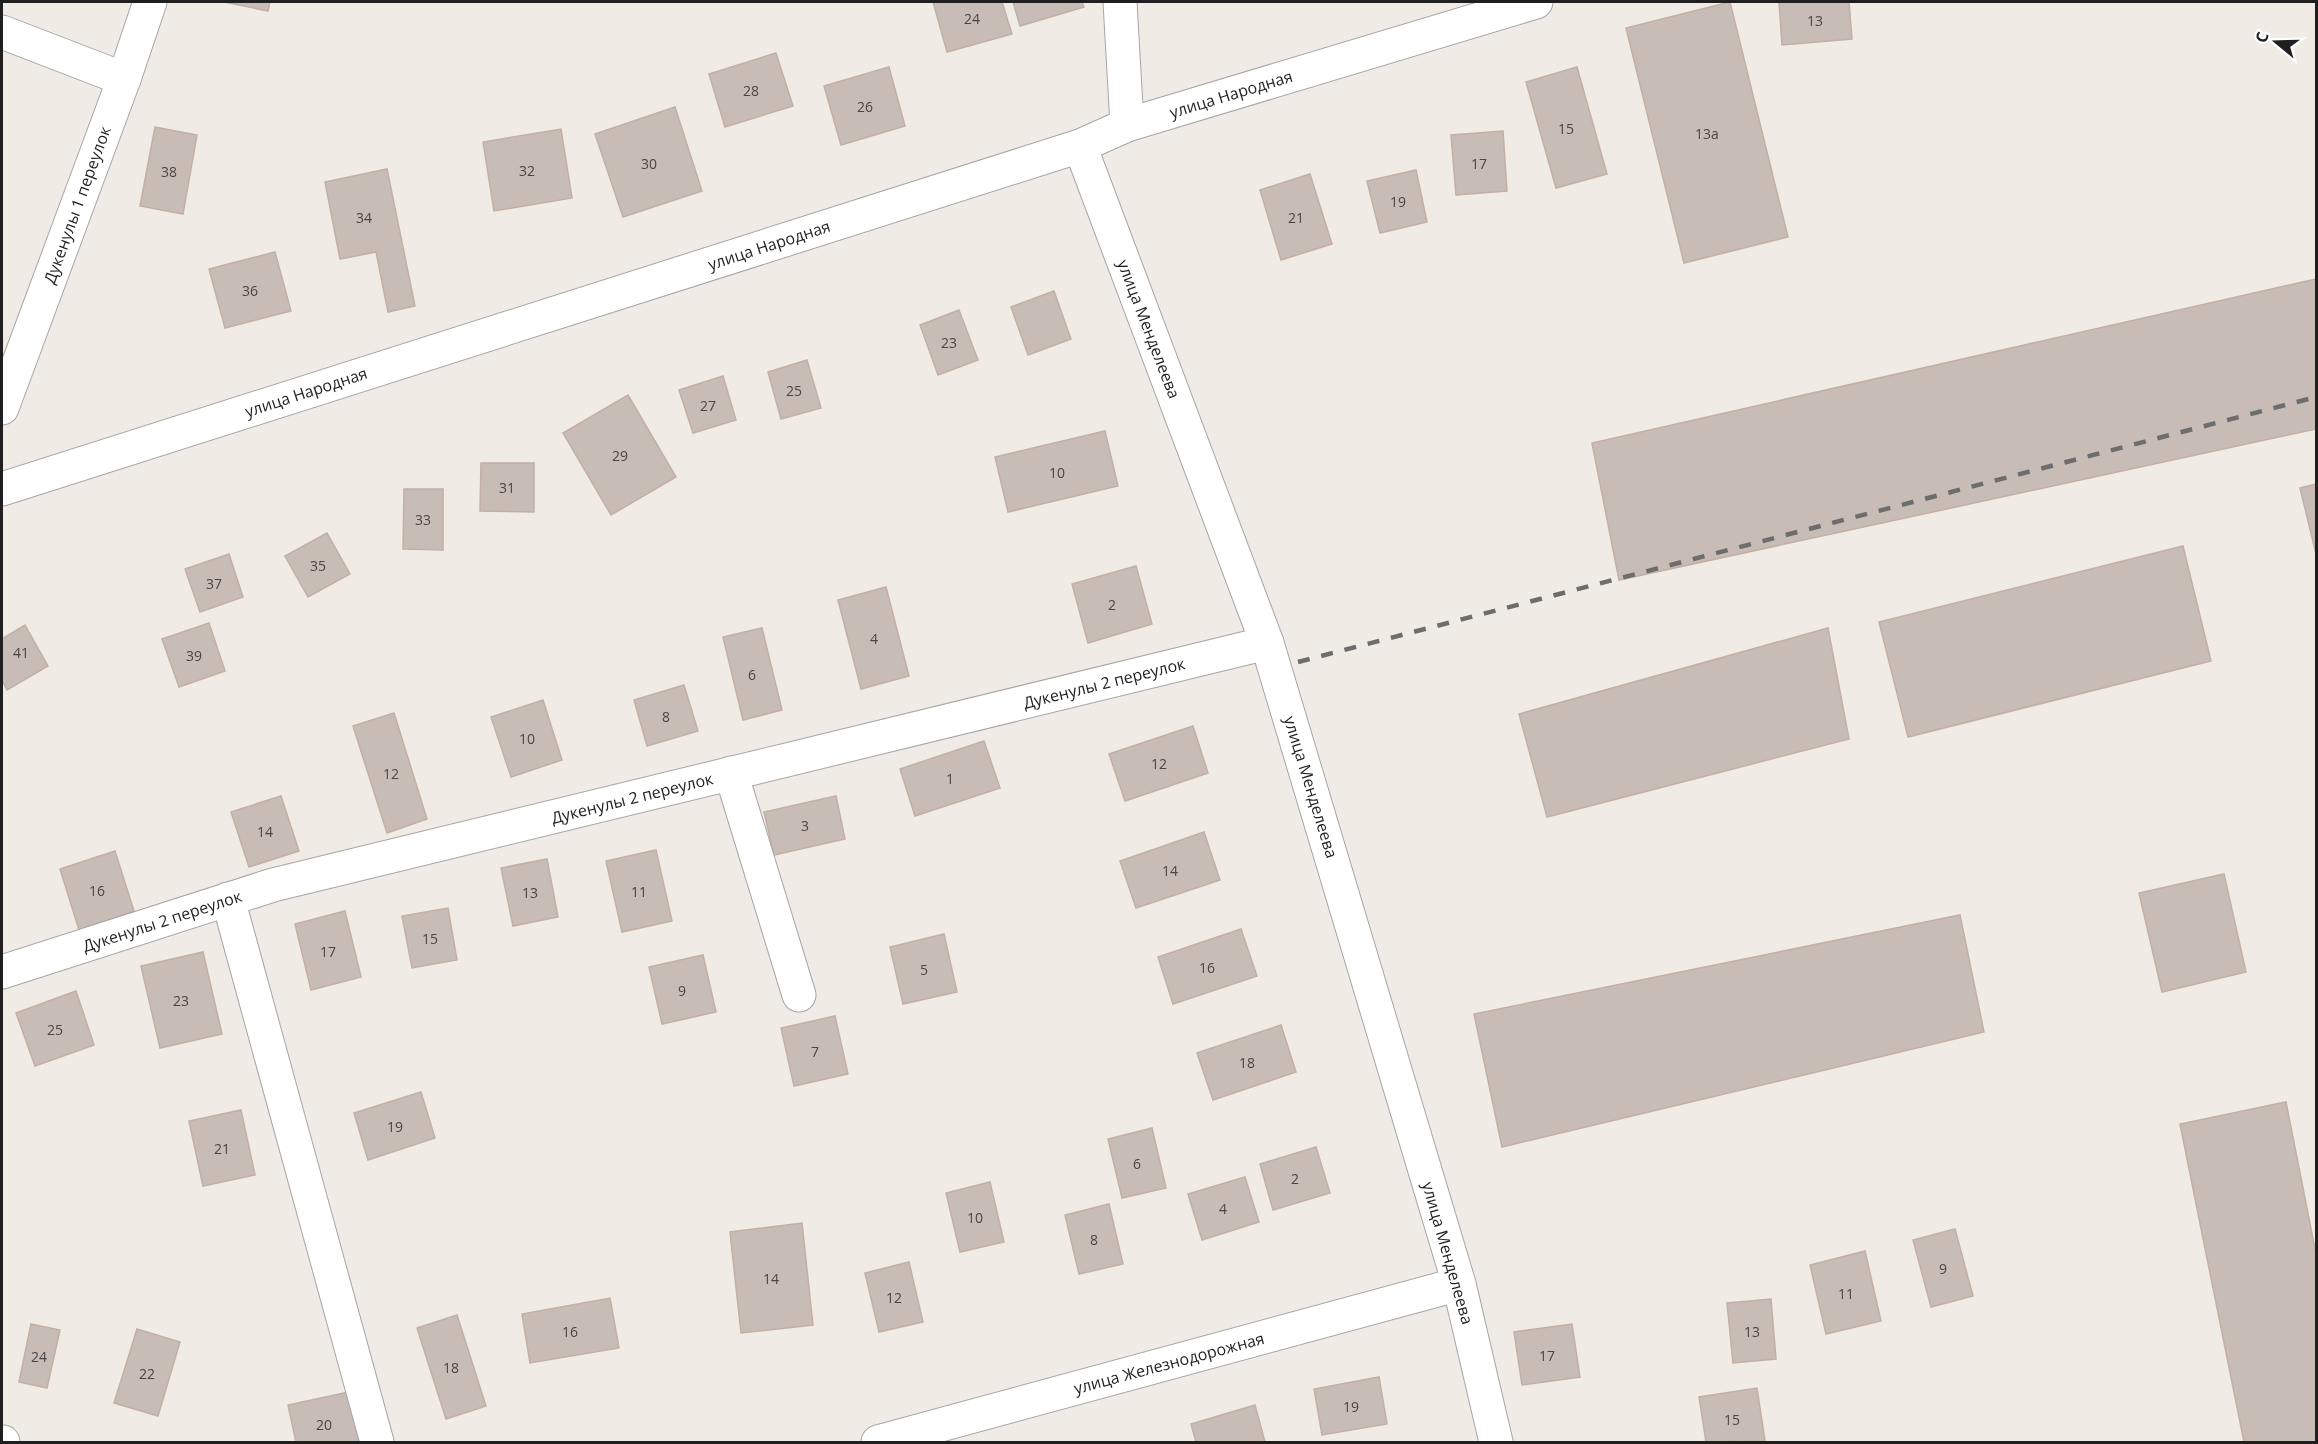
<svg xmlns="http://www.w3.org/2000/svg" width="2318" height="1444" viewBox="0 0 2318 1444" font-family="'Open Sans',sans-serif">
<rect width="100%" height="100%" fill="#f0ebe4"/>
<g fill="#c8bcb7" stroke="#c3afa5" stroke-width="1.5">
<polygon points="224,2 270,2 268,11"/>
<polygon points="933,2 1002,2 1012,34 947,52"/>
<polygon points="1013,2 1082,2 1084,7 1020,26"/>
<polygon points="1730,2 1788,237 1684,263 1626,28"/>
<polygon points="1779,2 1849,2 1852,39 1782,45"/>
<polygon points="776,53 793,106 725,127 709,74"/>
<polygon points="889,67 905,126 841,145 824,86"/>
<polygon points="1577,67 1607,174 1556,188 1526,82"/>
<polygon points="675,107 702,191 623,217 595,134"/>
<polygon points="155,127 197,135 183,214 140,206"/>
<polygon points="561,129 572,198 494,211 483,142"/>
<polygon points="1503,131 1507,191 1456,195 1451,135"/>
<polygon points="387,169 415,306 388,312 376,252 340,259 325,182"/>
<polygon points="1416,170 1427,222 1380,233 1367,181"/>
<polygon points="1310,174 1332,244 1281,260 1260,190"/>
<polygon points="275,252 291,311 225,328 209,269"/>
<polygon points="2316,279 2316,429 1619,580 1592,443"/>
<polygon points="1054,291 1071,339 1028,355 1011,307"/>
<polygon points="959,310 978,360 938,375 920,325"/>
<polygon points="807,360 821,408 781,419 768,372"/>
<polygon points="723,376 736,420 693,433 679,390"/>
<polygon points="628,395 676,477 611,515 563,433"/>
<polygon points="1105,431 1118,486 1008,512 995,457"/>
<polygon points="481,463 534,463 534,512 480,511"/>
<polygon points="2316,484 2316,554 2300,488"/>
<polygon points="404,489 443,489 443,550 403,549"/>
<polygon points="327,533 350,574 308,597 285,556"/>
<polygon points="2183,546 2211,661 1908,737 1879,622"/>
<polygon points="229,554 243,597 200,612 185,569"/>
<polygon points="1136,566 1152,624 1088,643 1072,584"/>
<polygon points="886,587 909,676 861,689 838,600"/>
<polygon points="209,623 225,671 179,687 162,639"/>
<polygon points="25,625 48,666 7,690 2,680 2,639"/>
<polygon points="762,628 782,710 743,720 723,637"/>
<polygon points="1828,628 1849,739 1547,817 1519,714"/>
<polygon points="684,685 698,731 647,746 634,700"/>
<polygon points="543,700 562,760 511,777 491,717"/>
<polygon points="394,713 427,819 387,833 353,726"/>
<polygon points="1193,726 1208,773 1125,801 1109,754"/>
<polygon points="984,741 1000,788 915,816 900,769"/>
<polygon points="281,796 299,851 249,867 231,812"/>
<polygon points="836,796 845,839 774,855 764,812"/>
<polygon points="1204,832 1220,880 1136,908 1120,861"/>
<polygon points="656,850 672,921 622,932 606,861"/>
<polygon points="115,851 134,911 79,930 60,869"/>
<polygon points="547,859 558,917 513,926 501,868"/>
<polygon points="2224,874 2246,972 2162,992 2139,893"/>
<polygon points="448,908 457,960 412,968 402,916"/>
<polygon points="345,911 361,977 311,990 295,924"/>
<polygon points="1960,915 1984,1032 1502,1147 1474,1014"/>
<polygon points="1241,929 1257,976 1173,1004 1158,957"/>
<polygon points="944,934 957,992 903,1004 890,947"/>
<polygon points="203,952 222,1034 160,1048 141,966"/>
<polygon points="703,955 716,1012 662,1024 649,967"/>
<polygon points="76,991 94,1045 35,1066 16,1013"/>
<polygon points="835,1016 848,1074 794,1086 781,1028"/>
<polygon points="1281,1025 1296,1072 1213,1100 1197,1053"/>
<polygon points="421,1092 435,1138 368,1160 354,1113"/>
<polygon points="2286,1102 2316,1254 2316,1442 2244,1442 2180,1124"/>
<polygon points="241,1110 255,1175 203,1186 189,1121"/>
<polygon points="1152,1128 1166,1188 1122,1198 1108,1139"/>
<polygon points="1316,1147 1330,1193 1273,1210 1260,1164"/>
<polygon points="1245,1177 1259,1222 1202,1240 1188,1194"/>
<polygon points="990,1182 1004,1242 960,1252 946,1193"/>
<polygon points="1109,1204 1123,1264 1079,1274 1065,1215"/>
<polygon points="802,1223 813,1325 741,1333 730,1232"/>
<polygon points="1955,1229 1973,1296 1931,1307 1913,1240"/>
<polygon points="1865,1251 1881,1321 1826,1334 1810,1265"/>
<polygon points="909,1262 923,1322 879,1332 865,1273"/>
<polygon points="610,1298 619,1348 530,1363 522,1314"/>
<polygon points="1771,1299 1776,1359 1733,1363 1727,1303"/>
<polygon points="457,1315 486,1406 446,1419 417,1328"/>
<polygon points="31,1324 60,1330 47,1388 19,1382"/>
<polygon points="1572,1324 1580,1377 1522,1385 1514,1332"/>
<polygon points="137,1329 180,1342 158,1416 114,1403"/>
<polygon points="1379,1377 1387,1424 1322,1435 1314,1389"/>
<polygon points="1757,1388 1765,1441 1706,1442 1699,1397"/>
<polygon points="349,1392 359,1442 296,1442 288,1405"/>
<polygon points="1255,1405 1265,1442 1196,1442 1191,1424"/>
</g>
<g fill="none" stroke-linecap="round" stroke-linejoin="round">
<defs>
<g id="minor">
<polyline points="1120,2 1127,125"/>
<polyline points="2,32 124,79"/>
<polyline points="1080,146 1267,643 1459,1284 1496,1442"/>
<polyline points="2,408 124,79 150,2"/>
<polyline points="2,489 1080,146 1127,125 1536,2"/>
<polyline points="731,773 799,995"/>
<polyline points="228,899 377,1442"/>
<polyline points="2,972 273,885 1267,643"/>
<polyline points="2,1442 3,1442"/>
<polyline points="878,1442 1459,1284"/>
</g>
</defs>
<use href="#minor" stroke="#a6a6a6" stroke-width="35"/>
<use href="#minor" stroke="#fff" stroke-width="33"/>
<polyline stroke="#6d6d6d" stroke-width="4.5" stroke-dasharray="12 12" stroke-linecap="butt" points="1298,662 2316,397"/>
</g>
<g text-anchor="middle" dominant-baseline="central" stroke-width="6" stroke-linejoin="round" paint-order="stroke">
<g font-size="14" fill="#494645">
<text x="972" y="18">24</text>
<text x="1815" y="20">13</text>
<text x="751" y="90">28</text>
<text x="865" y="106">26</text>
<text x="1566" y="128">15</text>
<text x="1707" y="133">13а</text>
<text x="649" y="163">30</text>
<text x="1479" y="163">17</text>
<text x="527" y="170">32</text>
<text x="169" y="171">38</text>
<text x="1398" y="201">19</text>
<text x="364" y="217">34</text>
<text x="1296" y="217">21</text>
<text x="250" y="290">36</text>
<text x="949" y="342">23</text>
<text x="794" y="390">25</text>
<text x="708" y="405">27</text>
<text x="620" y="455">29</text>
<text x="1057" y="472">10</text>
<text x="507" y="487">31</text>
<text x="423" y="519">33</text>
<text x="318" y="565">35</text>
<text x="214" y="583">37</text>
<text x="1112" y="604">2</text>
<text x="874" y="638">4</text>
<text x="21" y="652">41</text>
<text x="194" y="655">39</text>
<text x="752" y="674">6</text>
<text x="666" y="716">8</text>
<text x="527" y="738">10</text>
<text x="1159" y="763">12</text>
<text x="391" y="773">12</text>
<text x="950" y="778">1</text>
<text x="805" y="825">3</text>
<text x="265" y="831">14</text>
<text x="1170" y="870">14</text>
<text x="97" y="890">16</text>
<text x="639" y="891">11</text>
<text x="530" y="892">13</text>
<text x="430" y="938">15</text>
<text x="328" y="951">17</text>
<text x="1207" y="967">16</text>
<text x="924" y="969">5</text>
<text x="682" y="990">9</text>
<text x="181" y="1000">23</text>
<text x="55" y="1029">25</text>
<text x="815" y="1051">7</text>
<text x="1247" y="1062">18</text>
<text x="395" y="1126">19</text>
<text x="222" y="1148">21</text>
<text x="1137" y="1163">6</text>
<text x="1295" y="1178">2</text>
<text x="1223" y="1208">4</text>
<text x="975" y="1217">10</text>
<text x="1094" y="1239">8</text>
<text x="1943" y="1268">9</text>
<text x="771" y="1278">14</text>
<text x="1846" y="1293">11</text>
<text x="894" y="1297">12</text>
<text x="570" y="1331">16</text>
<text x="1752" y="1331">13</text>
<text x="1547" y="1355">17</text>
<text x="39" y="1356">24</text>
<text x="451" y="1367">18</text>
<text x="147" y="1373">22</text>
<text x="1351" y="1406">19</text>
<text x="1732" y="1419">15</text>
<text x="324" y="1424">20</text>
</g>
<g font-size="16" fill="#1f1f1f" stroke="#fff">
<text transform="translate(1231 94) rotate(-17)">улица Народная</text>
<text transform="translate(77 205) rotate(-70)">Дукенулы 1 переулок</text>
<text transform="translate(769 245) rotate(-18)">улица Народная</text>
<text transform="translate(1149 329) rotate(69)">улица Менделеева</text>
<text transform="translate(306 392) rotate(-18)">улица Народная</text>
<text transform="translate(1104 683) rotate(-14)">Дукенулы 2 переулок</text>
<text transform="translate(1311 787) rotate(73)">улица Менделеева</text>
<text transform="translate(632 798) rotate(-14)">Дукенулы 2 переулок</text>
<text transform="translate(162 921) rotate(-18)">Дукенулы 2 переулок</text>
<text transform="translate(1448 1253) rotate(74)">улица Менделеева</text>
<text transform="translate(1169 1363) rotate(-15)">улица Железнодорожная</text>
</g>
</g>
<rect width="2318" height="1444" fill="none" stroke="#1f1f1f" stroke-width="6"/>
<g transform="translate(2276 42) rotate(289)" stroke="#ffffff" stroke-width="4.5" paint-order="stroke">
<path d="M0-4.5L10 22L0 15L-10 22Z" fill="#1f1f1f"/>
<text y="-9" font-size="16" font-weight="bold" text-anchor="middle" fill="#1f1f1f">С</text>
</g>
</svg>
